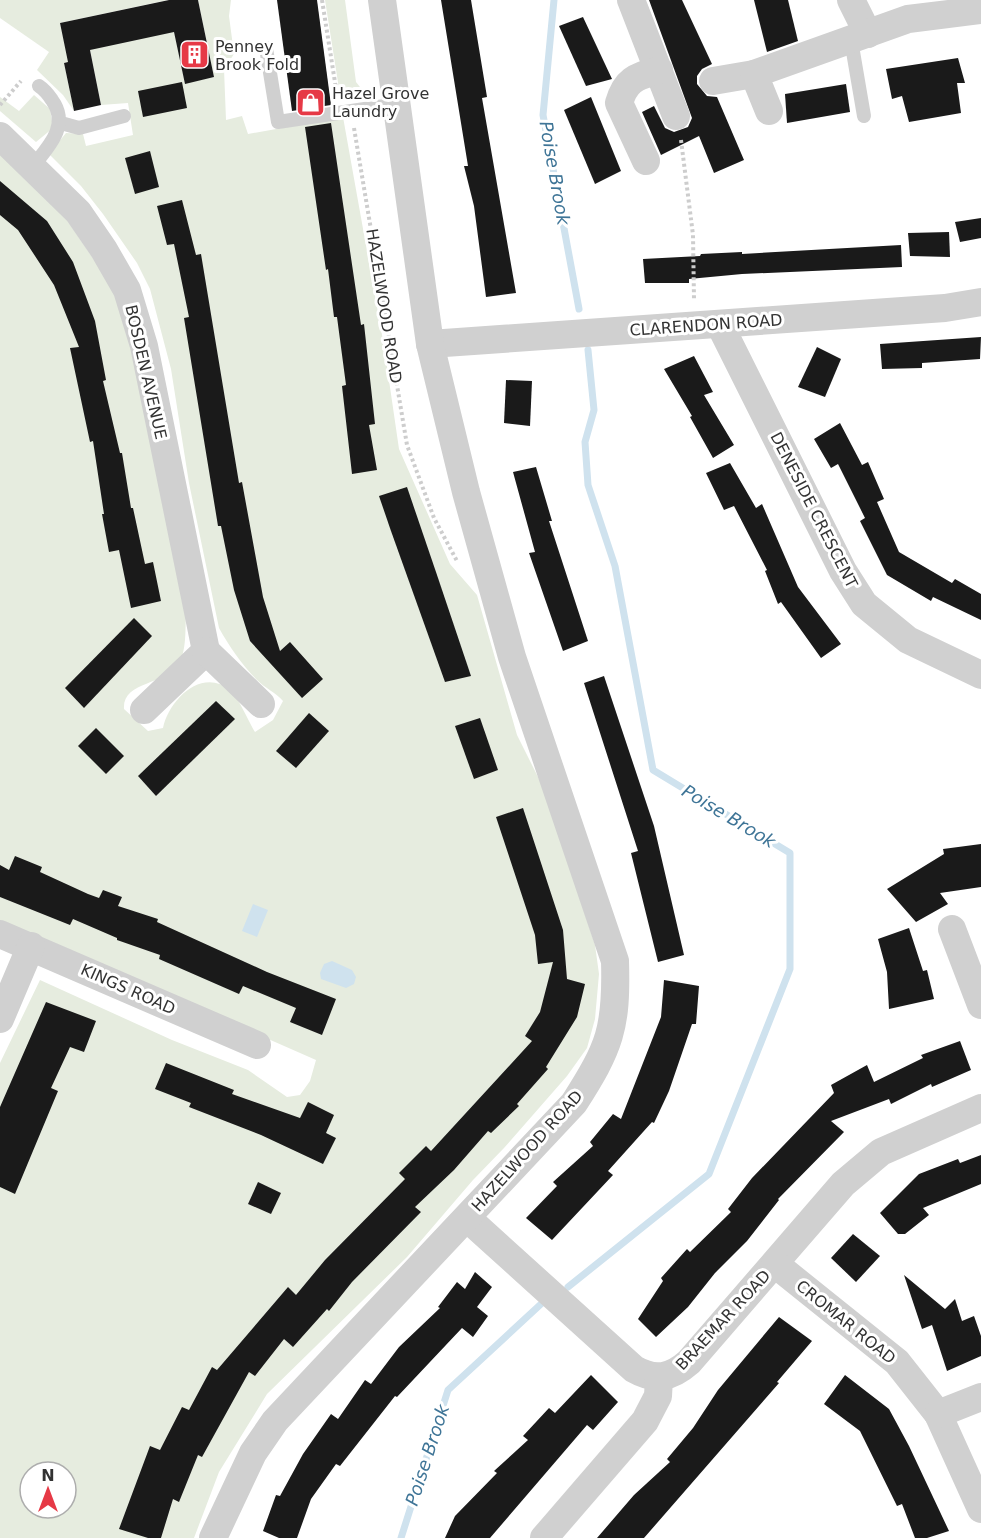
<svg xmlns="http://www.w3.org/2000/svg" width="981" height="1538" viewBox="0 0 981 1538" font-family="'DejaVu Sans',sans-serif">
<rect width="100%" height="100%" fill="#fff"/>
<g fill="#e6ecdf" fill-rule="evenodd">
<polygon points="0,0 168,0 60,23 66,50 78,60 64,63 74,111 63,95 37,70 49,52 0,18"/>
<path d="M 198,0 L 231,0 L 229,16 L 234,54 L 224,69 L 226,120 L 242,116 L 248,134 L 343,117 L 384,346 L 399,449 L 450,564 L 477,595 L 517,735 L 545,791 L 595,945 L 599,974 L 595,1019 L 587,1048 L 567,1076 L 504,1148 L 473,1180 L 407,1257 L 267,1394 L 219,1472 L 194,1538 L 0,1538 L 0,1063 L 40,980 L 172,1040 L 248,1070 L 287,1097 L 300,1095 L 310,1081 L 316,1060 L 0,921 L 0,154 L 56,204 L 116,292 L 126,323 L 186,614 C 185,630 187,651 178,665 C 166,685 122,681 124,709 L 148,731 L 163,728 C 169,699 203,666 231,691 C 239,699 249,722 255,732 L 273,720 L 283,701 C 275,692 265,688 257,680 C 242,665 229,646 219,628 L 189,483 L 171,369 L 150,289 L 137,263 L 103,214 L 81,186 L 49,154 L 66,133 L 83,134 L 86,146 L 133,135 L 128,103 L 101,105 L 90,50 L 171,17 L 185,83 L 214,77 ZM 30,1472 L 66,1472 L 66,1508 L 30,1508 Z"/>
<polygon points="325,0 345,0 356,82 367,96 340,95"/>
<polygon points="34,95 50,109 53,128 36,142 0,111 0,97 19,111"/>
</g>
<g fill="#cfe2ee">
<polygon points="253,904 268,910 257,937 242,931"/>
<polygon points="332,961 352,970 356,977 354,984 346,988 321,979 320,973 324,964"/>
</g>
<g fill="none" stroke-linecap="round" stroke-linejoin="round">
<g stroke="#cfe2ee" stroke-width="7">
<polyline points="554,0 543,115 579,309"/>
<polyline points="568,1287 709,1174 790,969 790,853 653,770 615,566 588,485 585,442 594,410 588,350"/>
<polyline points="401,1538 448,1390 541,1304"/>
</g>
</g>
<g fill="#1a1a1a">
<polygon points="169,0 198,0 214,77 185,84 174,32 90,50 101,105 74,111 64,63 68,62 60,23"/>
<polygon points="277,0 317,0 331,105 292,111"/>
<polygon points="441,0 471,0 487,97 482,98 516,293 486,297 474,206 464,166 468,166"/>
<polygon points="649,0 682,0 712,64 702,69 697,76 697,84 707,96 717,97 744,160 714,173 699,136 661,155 642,112 654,106 665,128 674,132 688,127 692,118"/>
<polygon points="754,0 788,0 798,41 767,52"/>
<polygon points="583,17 612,79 586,86 559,26"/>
<polygon points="958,58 965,83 957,83 961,113 909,122 902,96 892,99 886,69"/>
<polygon points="182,82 187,108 143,117 138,91"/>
<polygon points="846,84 850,112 787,123 785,94"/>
<polygon points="591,97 621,171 595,184 564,110"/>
<polygon points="331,123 361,325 364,324 375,424 369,425 377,470 352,474 342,386 346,385 337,317 334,317 328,269 326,270 305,127"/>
<polygon points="150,151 159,187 135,194 125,158"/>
<polygon points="0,181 47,221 73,262 95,321 106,380 103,381 120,453 122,453 131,508 133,508 145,564 153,562 161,601 131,608 119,550 109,552 102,514 104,514 93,441 90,442 70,348 79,347 54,285 18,230 0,215"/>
<polygon points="182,200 196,255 201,254 239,483 242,482 263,597 280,651 290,642 323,679 302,698 250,641 234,590 221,526 218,526 184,318 189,317 174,244 167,245 157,206"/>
<polygon points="981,218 981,238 960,242 955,222"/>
<polygon points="949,232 950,257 910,256 908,233"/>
<polygon points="901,245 902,267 742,274 689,279 689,283 645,283 643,259 700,256 701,254 742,252 742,254"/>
<polygon points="981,337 980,359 922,363 922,368 882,369 880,344"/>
<polygon points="817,347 841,359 825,397 798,387"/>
<polygon points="694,356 713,392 704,395 734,445 713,458 690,417 692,416 664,369"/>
<polygon points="506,380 532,381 530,426 504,423"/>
<polygon points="840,423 862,465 868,462 884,499 877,502 899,552 952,583 955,579 981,594 981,620 933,597 931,601 887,575 860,521 865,518 838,464 831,468 814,439"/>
<polygon points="730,463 756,508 762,504 798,587 841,644 821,658 781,602 778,604 765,571 767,570 734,506 724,510 706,473"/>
<polygon points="536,467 552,521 549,521 588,641 563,651 529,553 535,552 513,472"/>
<polygon points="407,487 437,575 471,676 445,682 391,531 379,496"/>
<polygon points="134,618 152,636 84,708 65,688"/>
<polygon points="604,676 654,826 684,955 658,962 631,853 638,851 584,683"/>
<polygon points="216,701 235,719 156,796 138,776"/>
<polygon points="309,713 329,731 296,768 276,751"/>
<polygon points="480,718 498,770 474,779 455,726"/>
<polygon points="96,728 124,756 106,774 78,746"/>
<polygon points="523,808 563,930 567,979 585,984 577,1017 546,1067 548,1069 517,1104 519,1106 491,1133 488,1131 454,1170 415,1207 421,1212 352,1282 329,1311 327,1309 293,1347 284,1339 255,1376 249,1372 202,1457 198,1455 179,1502 173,1499 161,1538 148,1538 119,1529 150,1446 160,1450 182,1407 189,1410 212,1367 217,1370 288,1287 296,1295 325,1260 405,1179 399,1173 426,1146 431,1151 532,1041 525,1036 540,1012 553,962 538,964 535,935 496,817"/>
<polygon points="981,844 981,887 940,893 948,904 916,922 887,889 944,854 943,849"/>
<polygon points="15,856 42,867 40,872 88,894 99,898 103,890 122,897 118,906 158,919 157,922 267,972 336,999 322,1035 290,1022 296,1008 243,986 239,994 159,959 160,955 117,940 117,938 73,919 70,925 0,897 0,865 9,870"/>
<polygon points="909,928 923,971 927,970 934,999 889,1009 887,972 878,939"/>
<polygon points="664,980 699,986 696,1024 692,1024 669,1091 654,1123 652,1122 608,1171 613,1175 552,1240 526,1218 557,1186 553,1182 593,1146 590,1142 613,1114 621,1119 661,1017"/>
<polygon points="46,1002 96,1021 84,1052 70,1047 51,1088 58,1091 15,1194 0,1187 0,1107"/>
<polygon points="960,1041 971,1070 932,1087 931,1084 891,1104 889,1099 831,1121 844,1132 778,1199 779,1200 747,1241 715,1273 688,1307 656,1337 638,1319 663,1281 661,1278 687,1249 690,1252 731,1212 728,1209 752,1178 834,1093 831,1085 867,1065 874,1082 923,1058 921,1055"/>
<polygon points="166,1063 234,1090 232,1094 300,1118 308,1102 334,1115 326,1133 336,1138 323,1164 261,1135 189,1107 191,1103 155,1089"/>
<polygon points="981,1155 981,1184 923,1208 929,1215 905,1234 898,1234 880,1213 919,1174 958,1159 960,1163"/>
<polygon points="258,1182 281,1193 271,1214 248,1204"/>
<polygon points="853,1234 880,1256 856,1282 831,1258"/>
<polygon points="475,1272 492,1287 477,1307 488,1316 473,1337 462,1328 397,1397 395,1396 340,1466 336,1464 311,1499 297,1538 279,1538 263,1531 276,1495 280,1496 303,1454 331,1414 338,1419 365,1380 371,1384 399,1347 440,1308 438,1307 457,1282 465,1289"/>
<polygon points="904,1275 945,1309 955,1299 962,1321 974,1316 981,1336 981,1356 947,1371 932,1325 922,1329"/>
<polygon points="779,1317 812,1341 777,1382 779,1383 644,1538 597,1538 634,1495 670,1462 667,1459 693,1428 718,1390"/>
<polygon points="591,1375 618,1402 593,1430 587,1425 490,1538 445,1538 455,1516 497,1473 494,1471 528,1440 523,1436 549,1408 555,1413"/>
<polygon points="845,1375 889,1409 909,1446 949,1531 927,1538 915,1538 902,1504 897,1506 860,1431 824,1404"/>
</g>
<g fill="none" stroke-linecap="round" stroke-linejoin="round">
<g stroke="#cdcdcd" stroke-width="4" stroke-dasharray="3 3" stroke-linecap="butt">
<polyline points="322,0 337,95"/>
<polyline points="0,105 21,81"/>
<polyline points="354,128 407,445 434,518 457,561"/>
<polyline points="681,140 693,235 694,300"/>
</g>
<g stroke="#d0d0d0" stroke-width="14">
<polyline points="851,40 864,116"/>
<polyline points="266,48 278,122 398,104"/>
<polyline points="61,123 79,128 124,116"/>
<path d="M 33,166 C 49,146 70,125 52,100 C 48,94 45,90 39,86"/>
</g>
<g stroke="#d0d0d0" stroke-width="28">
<polyline points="631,0 676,116"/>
<polyline points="851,0 868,34"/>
<polyline points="713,81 754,74"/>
<polyline points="769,111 754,74 908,19 981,10"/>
<polyline points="0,136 78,212 104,250 127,290 144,346 206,651 144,710"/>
<path d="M 646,161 L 619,103 C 626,79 636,77 659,70"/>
<polyline points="720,325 843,571 864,604 908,640 981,675"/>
<polyline points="430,344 945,308 981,302"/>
<polyline points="206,651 261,704"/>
<polyline points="952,929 981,1005"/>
<polyline points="0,934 257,1045"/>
<polyline points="0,1019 31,946"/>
<path d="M 467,1218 L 634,1369 C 655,1381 671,1378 689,1362 L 843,1184 L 881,1152 L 981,1108"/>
<polyline points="775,1264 897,1362 938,1414 981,1509"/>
<polyline points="938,1414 981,1397"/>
<path d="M 213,1538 L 253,1453 L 275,1421 L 574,1103 C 610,1047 617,1028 615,961 L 512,657 L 466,492 L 430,344 L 382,0"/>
<polyline points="544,1538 645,1421 658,1396 659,1378"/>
</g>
</g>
<defs>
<symbol id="building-square" viewBox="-11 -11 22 22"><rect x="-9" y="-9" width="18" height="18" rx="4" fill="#e63946" stroke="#fff"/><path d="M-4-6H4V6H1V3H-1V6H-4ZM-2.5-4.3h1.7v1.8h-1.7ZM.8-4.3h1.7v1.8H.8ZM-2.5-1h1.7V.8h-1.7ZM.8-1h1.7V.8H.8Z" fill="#fff"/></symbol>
<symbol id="shop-square" viewBox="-11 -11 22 22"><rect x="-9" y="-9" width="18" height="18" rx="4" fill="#e63946" stroke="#fff"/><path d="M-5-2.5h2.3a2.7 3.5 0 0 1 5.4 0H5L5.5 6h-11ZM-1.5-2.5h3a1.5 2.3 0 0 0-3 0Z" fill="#fff"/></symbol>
</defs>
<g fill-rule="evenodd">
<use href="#building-square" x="178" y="38" width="33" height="33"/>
<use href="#shop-square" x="294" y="86" width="33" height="33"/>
</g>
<g text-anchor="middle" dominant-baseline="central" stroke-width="6" stroke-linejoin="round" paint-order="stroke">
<g font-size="16" fill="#333" stroke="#fff" text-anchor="start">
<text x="215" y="46">Penney<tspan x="215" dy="18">Brook Fold</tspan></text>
<text x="332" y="93">Hazel Grove<tspan x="332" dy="18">Laundry</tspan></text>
</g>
<g font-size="16" fill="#333" stroke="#fff">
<text transform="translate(384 306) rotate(81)">HAZELWOOD ROAD</text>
<text transform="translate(706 325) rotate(-4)">CLARENDON ROAD</text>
<text transform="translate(146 372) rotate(77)">BOSDEN AVENUE</text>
<text transform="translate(814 510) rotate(63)">DENESIDE CRESCENT</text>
<text transform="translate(128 989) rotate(24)">KINGS ROAD</text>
<text transform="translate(527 1151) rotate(-48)">HAZELWOOD ROAD</text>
<text transform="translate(723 1320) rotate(-47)">BRAEMAR ROAD</text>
<text transform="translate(846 1322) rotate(39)">CROMAR ROAD</text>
</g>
<g font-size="18" font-style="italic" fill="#3f7597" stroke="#fff">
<text transform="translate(555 173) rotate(80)">Poise Brook</text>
<text transform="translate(729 816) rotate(31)">Poise Brook</text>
<text transform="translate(427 1455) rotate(-72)">Poise Brook</text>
</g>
</g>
<g transform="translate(48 1490)"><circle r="28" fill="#ffffff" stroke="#adadad" stroke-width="1.5"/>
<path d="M0-4.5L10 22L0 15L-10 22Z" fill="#e63946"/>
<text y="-9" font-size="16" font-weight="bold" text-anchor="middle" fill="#333333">N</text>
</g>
</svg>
